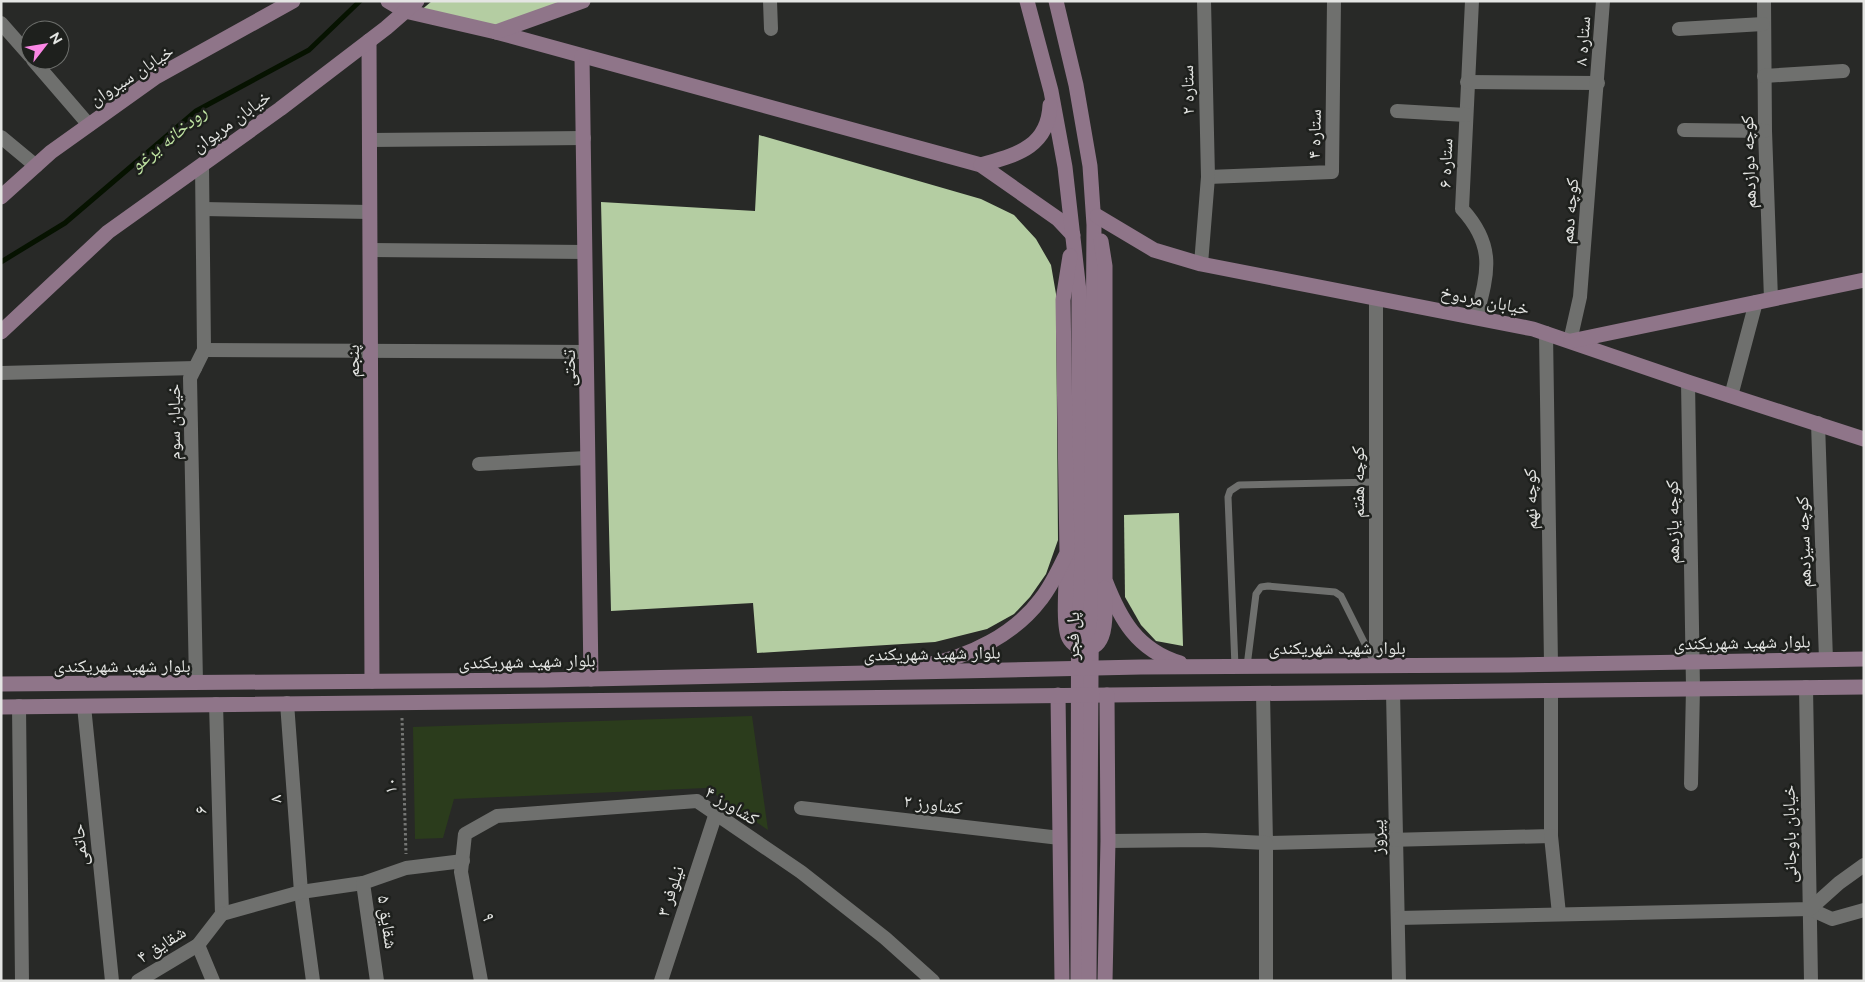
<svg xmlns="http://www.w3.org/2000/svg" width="1865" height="982" viewBox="0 0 1865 982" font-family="Raleway,'Noto Naskh Arabic',sans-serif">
<rect width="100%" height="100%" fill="#282927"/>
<polygon fill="#2b3c1c" points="752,716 768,830 706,788 454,799 443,838 415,839 413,727"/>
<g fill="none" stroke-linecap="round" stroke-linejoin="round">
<polyline stroke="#061200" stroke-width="5" points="1,262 65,223 196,111 309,50 360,1"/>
</g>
<g fill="#b4cda2">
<polygon points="432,1 573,1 496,29 420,11"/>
<polygon points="759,135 981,199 1014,215 1036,239 1051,265 1056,294 1058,540 1046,574 1030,597 1014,614 987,629 935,642 757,653 753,603 611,611 601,202 755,211"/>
<polygon points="1179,513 1183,646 1156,641 1141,625 1125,597 1124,515"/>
</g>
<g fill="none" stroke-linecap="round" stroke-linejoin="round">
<polyline stroke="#757674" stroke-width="3" stroke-dasharray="2.5 2.5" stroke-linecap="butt" points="402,718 406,854"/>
<g stroke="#6f706e" stroke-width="7">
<polyline points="1235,666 1228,497 1230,491 1239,485 1376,482"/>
<polyline points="1247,666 1256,594 1261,587 1268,586 1335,592 1341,596 1373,660"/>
</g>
<g stroke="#6f706e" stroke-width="14">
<polyline points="770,1 771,29"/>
<path d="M 1472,1 L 1462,209 C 1496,246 1488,273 1476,318"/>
<polyline points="1764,1 1765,131 1771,299"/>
<polyline points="1,23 30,56"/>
<polyline points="1679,29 1763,24"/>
<polyline points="33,60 89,125"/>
<polyline points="1764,76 1843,71"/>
<polyline points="1467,82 1598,83"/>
<polyline points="1397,111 1466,115"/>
<polyline points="1684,130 1765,131"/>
<polyline points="1,137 36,166"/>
<polyline points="369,140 584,138"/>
<polyline points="1208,177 1332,172 1334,1"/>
<polyline points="203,209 370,212"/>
<polyline points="370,250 585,252"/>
<polyline points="1201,264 1208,177 1204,1"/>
<polyline points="1546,333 1551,664"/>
<polyline points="1570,341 1580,297 1603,1"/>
<polyline points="204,350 586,352"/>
<polyline points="1,373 195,368"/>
<polyline points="1688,382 1693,688 1691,784"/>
<polyline points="1731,396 1756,302"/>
<polyline points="1818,423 1826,660"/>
<polyline points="479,464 586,458"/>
<polyline points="1376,666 1376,298"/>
<polyline points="196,683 190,378 204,350 202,165"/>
<polyline points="1806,687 1811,981"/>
<polyline points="1393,692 1399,981"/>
<polyline points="1263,693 1266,843 1551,836 1551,690"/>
<polyline points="287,703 301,892 313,981"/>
<polyline points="216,704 222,914"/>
<polyline points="19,706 22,981"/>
<polyline points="84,706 112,981"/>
<polyline points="801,808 1060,838"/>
<polyline points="1551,836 1559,914"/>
<polyline points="1108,841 1205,840 1266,843 1266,981"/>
<polyline points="1810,909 1832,919 1864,910"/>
<polyline points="222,914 301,892 363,883"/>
<polyline points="1398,918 1810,909 1839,883 1864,865"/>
<polyline points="198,945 213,981"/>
<polyline points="138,981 198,945 222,914"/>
<polyline points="377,981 363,883 406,868 463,861"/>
<polyline points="481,981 461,872 465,834 497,816 697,801 801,872 885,938 933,981"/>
<polyline points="661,981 716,813"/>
</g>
<g stroke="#8f7589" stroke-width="15">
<polyline points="388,1 405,11 496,32 981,165 1058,219 1073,235"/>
<polyline points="1027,1 1051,91 1065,167 1079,291 1078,981"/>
<polyline points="1056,1 1076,85 1090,166 1094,225 1089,981"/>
<polyline points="496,32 583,1"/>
<polyline points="369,41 372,681"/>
<polyline points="582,56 591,679"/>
<path d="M 981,165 C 1015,155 1048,148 1050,105"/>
<polyline points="1,197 51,152 156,77 293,1"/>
<polyline points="1097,216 1154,250 1201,264 1533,329 1688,382 1864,439"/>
<path d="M 1101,241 L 1105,266 L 1105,580 C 1120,619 1137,650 1180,663"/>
<polyline points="1,332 108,232 280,109 386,28 417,1"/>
<polyline points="1571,341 1864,280"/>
<path d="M 1067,557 C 1067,574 1062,625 1069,638 C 1072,644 1079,648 1085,648 C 1111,649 1104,605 1105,588"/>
<path d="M 927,665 C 970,656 1014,635 1041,599 C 1052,585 1059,569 1067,553 L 1063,300 L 1070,256"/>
<polyline points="1,684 544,680 1141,667 1509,665 1864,659"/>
<polyline points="1058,695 1062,981"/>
<polyline points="1,707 1864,687"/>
<polyline points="1105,981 1108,841 1107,695"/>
</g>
</g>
<g text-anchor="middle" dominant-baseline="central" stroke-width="5" stroke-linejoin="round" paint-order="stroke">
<g font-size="18" fill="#e4e5e3" stroke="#1e201d">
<text transform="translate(1582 41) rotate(-86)">ستاره ۸</text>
<text transform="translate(131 75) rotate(-33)">خیابان سیروان</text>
<text transform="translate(1187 90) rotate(-91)">ستاره ۲</text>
<text transform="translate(231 121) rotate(-36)">خیابان مریوان</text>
<text transform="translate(1314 134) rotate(-89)">ستاره ۴</text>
<text transform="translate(1748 162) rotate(-92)">کوچه دوازدهم</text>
<text transform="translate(1445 163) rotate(-88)">ستاره ۶</text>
<text transform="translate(1569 211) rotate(-85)">کوچه دهم</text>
<text transform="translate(1485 300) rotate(11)">خیابان مردوخ</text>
<text transform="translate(352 361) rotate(-90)">پنجم</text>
<text transform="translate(568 368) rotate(-90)">تختی</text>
<text transform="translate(173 422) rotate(-90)">خیابان سوم</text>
<text transform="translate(1357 482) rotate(-90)">کوچه هفتم</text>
<text transform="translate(1530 499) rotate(-91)">کوچه نهم</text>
<text transform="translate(1672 522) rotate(-91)">کوچه یازدهم</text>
<text transform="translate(1803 542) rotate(-92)">کوچه سیزدهم</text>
<text transform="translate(1072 636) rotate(-90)">پل فجر</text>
<text transform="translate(1742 642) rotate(-1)">بلوار شهید شهریکندی</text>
<text x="1337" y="647">بلوار شهید شهریکندی</text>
<text transform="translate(932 653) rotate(-1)">بلوار شهید شهریکندی</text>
<text transform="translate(527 661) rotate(-1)">بلوار شهید شهریکندی</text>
<text x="122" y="665">بلوار شهید شهریکندی</text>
<text transform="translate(390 786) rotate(-92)">۱۰</text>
<text transform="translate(275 799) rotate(-94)">۸</text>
<text transform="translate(933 804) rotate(7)">کشاورز ۲</text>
<text transform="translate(732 805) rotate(31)">کشاورز ۴</text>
<text transform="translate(200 810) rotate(-92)">۶</text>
<text transform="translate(1789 834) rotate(-91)">خیابان باوجانی</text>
<text transform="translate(1377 837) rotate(-91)">پیروز</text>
<text transform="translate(79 845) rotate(-96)">حاتمی</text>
<text transform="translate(670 891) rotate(-72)">نیلوفر ۳</text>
<text transform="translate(489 917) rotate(80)">۹</text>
<text transform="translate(388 922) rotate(82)">شقایق ۵</text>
<text transform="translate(161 944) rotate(-32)">شقایق ۴</text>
</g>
<g font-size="19" font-style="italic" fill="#bee2a1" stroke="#1e201d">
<text transform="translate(168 138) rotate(-39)">رودخانه یرغو</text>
</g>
</g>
<rect width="1865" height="982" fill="none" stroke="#e4e5e3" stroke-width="5"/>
<g transform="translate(45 45) rotate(59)"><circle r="24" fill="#1e201d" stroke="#6d6f6c"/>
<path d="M0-4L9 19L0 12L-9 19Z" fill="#fb87e5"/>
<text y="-8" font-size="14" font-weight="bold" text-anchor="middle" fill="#e4e5e3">N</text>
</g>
</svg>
